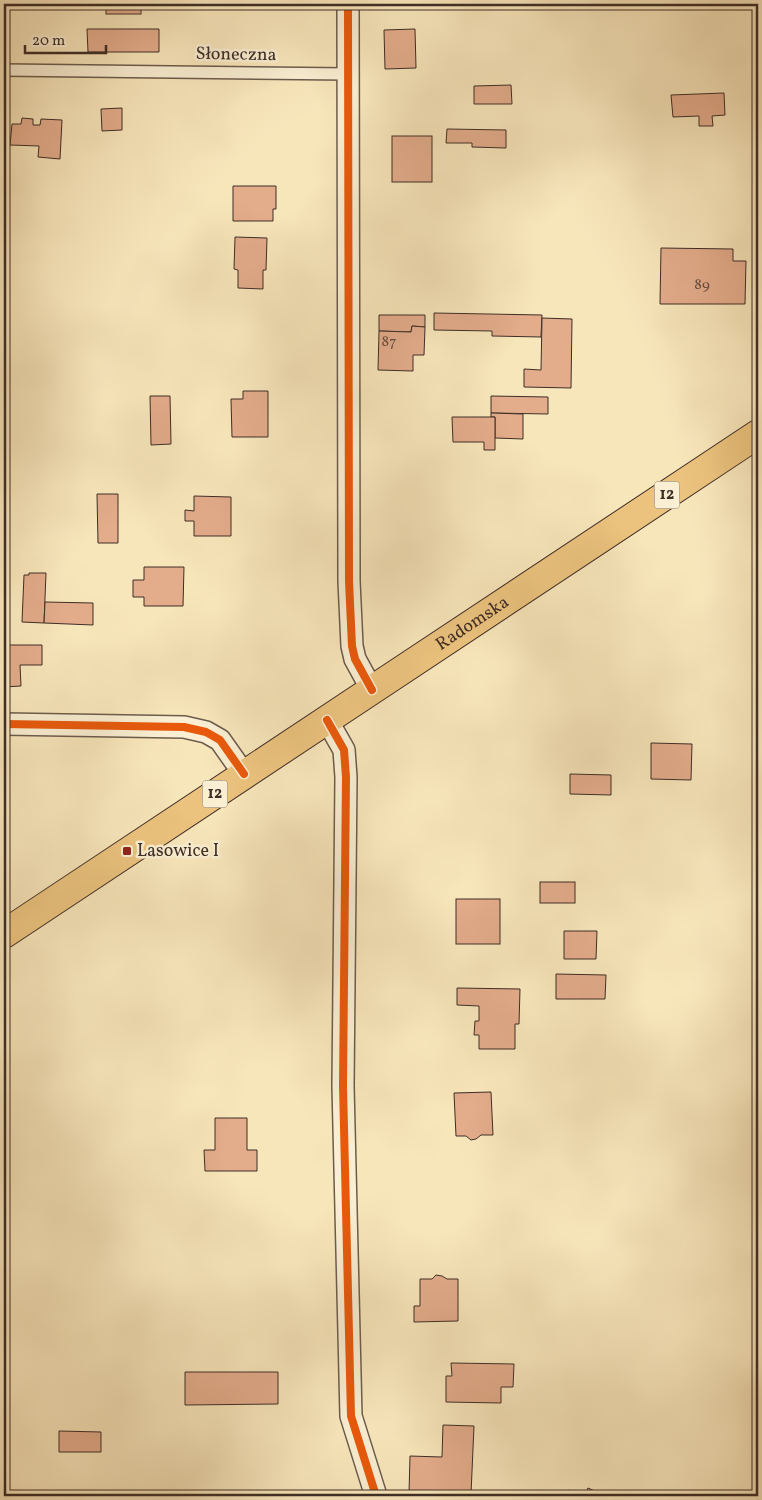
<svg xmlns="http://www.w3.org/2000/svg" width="762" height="1500" viewBox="0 0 762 1500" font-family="Vollkorn,serif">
<rect width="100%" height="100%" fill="#f8e6bb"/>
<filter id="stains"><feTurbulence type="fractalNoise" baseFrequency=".004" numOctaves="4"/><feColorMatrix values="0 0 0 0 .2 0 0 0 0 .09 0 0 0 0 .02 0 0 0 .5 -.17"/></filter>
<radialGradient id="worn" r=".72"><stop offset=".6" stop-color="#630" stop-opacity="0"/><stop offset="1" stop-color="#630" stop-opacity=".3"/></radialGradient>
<g fill="#e3ac8b" stroke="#3e2e27">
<rect x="106" y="4" width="35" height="10"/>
<polygon points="87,29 159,29 159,52 88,52"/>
<polygon points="415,29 416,68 385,69 384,30"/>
<polygon points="511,85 512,104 474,104 474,86"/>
<polygon points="724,93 725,115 712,116 713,126 699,126 699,116 673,117 671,95"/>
<polygon points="122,108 122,130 102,131 101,109"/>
<polygon points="22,118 33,119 33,125 40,125 41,119 62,120 60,159 38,157 39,146 10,145 12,124 21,124"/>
<polygon points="447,129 506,130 506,148 472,147 472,143 446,143"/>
<rect x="392" y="136" width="40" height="46"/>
<polygon points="233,186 276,186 276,209 273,209 273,221 233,221"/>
<polygon points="235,237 267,238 266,270 263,270 263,289 238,288 238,270 234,269"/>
<polygon points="661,248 733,249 733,261 746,261 745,304 660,304"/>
<polygon points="434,313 542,315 541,337 492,336 492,331 434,330"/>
<polygon points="379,315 425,315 425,327 412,326 411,332 379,331"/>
<polygon points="542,318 572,319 571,388 524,387 524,369 541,370"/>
<polygon points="412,326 425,327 424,355 413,355 413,371 378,370 379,331 411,332"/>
<polygon points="243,391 268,391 268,437 232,437 231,399 243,399"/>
<polygon points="150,396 170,396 171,444 151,445"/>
<polygon points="491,396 548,397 548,414 491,413"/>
<polygon points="491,413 523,414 523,439 495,438 495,417 491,417"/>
<polygon points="452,417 495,417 495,450 484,450 484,442 453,442"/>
<polygon points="97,494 118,494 118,543 98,543"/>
<polygon points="194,496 231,497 231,536 194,536 194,521 185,521 185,510 194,511"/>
<polygon points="144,567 184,567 183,606 144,606 144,597 133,597 133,580 144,580"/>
<polygon points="29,573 46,573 44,623 22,622 24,575 29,575"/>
<polygon points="45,602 93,603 93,625 44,623"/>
<polygon points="4,638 8,638 8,645 42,645 42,665 20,665 21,686 4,687"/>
<polygon points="651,743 692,744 691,780 651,779"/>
<polygon points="570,774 611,775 611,795 570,794"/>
<rect x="540" y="882" width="35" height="21"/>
<rect x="456" y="899" width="44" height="45"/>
<polygon points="564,931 597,931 596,959 564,959"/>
<polygon points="556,974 606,975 605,999 556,999"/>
<polygon points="457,988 520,989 519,1024 515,1024 515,1049 479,1049 479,1035 474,1035 475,1021 479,1021 479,1006 457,1005"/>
<polygon points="491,1092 493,1135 481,1135 476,1139 471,1140 466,1136 456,1136 454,1093"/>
<polygon points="215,1118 247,1118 247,1150 257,1150 257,1171 205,1171 204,1150 215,1150"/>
<rect x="4" y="1191" width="4" height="33"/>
<polygon points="436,1275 442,1276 447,1279 458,1279 458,1321 414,1322 414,1306 420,1306 420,1279 432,1279"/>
<polygon points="451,1363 514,1364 513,1387 501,1387 501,1403 446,1402 446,1376 452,1376"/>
<polygon points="185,1372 278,1372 278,1404 185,1405"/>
<polygon points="443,1425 474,1426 471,1494 409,1493 410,1456 442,1457"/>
<polygon points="59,1431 101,1432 101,1452 59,1452"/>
<polygon points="588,1488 606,1496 584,1496"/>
<polygon points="568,1490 581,1496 565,1496"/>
</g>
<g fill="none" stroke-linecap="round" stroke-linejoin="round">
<defs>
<polyline id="lane" points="4,70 348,74"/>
<g id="street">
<polyline points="348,4 349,581 352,646 355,659 372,690"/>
<polyline points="327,720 344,750 346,777 343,1086 351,1416 376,1496"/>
<polyline points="4,724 184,727 206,732 220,740 244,774"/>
</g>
<g id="primary">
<path id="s1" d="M 4,934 C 255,767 507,601 758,434"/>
</g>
</defs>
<use href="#lane" stroke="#6c5c4c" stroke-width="14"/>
<use href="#street" stroke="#6c5c4c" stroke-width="24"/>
<use href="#primary" stroke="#3e2e27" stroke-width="30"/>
<use href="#lane" stroke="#faefd3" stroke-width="11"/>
<use href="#street" stroke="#faefd3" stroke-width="21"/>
<use href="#primary" stroke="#ecc37e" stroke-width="28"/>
<defs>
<g id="cycleway">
<polyline points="348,4 349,581 352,646 355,659 372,690"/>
<polyline points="327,720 344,750 346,777 343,1086 351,1416 376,1496"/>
<polyline points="4,724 184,727 206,732 220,740 244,774"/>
</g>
</defs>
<use href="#cycleway" stroke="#faefd3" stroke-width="11"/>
<use href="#cycleway" stroke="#e8590c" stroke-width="8"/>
</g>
<rect fill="#8f2418" stroke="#faefd3" stroke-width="2" x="122" y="846" width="10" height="10" rx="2.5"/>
<g text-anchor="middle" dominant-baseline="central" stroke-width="5" stroke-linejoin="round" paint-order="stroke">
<g font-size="15" fill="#674e40">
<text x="702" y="285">89</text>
<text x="389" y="342">87</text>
</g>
<g fill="#faefd3" stroke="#76685b" stroke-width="1">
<rect x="654.5" y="481.5" width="25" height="27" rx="4"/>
<rect x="202.5" y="780.5" width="25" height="27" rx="4"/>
</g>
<g font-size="16" font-weight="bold" fill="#3e2e27">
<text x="667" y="495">12</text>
<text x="215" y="794">12</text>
</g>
<g font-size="18" fill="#3e2e27" stroke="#faefd3">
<text transform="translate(236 55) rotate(1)">Słoneczna</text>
<text stroke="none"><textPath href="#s1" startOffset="562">Radomska</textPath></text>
</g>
<g font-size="18" fill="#3e2e27" stroke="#faefd3" text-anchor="start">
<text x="137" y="851">Lasowice I</text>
</g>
</g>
<rect width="762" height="1500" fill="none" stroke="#f8e6bb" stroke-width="20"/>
<rect x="5" y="5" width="752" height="1490" fill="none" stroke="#3e2e27" stroke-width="2.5"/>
<rect x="10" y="10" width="742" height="1480" fill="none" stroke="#3e2e27"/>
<path d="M25 45v8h81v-8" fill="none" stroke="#3e2e27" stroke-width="2.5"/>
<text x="32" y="45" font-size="15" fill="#3e2e27" stroke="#faefd3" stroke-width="4" paint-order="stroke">20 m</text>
<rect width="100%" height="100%" filter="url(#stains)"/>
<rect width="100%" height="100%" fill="url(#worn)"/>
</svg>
